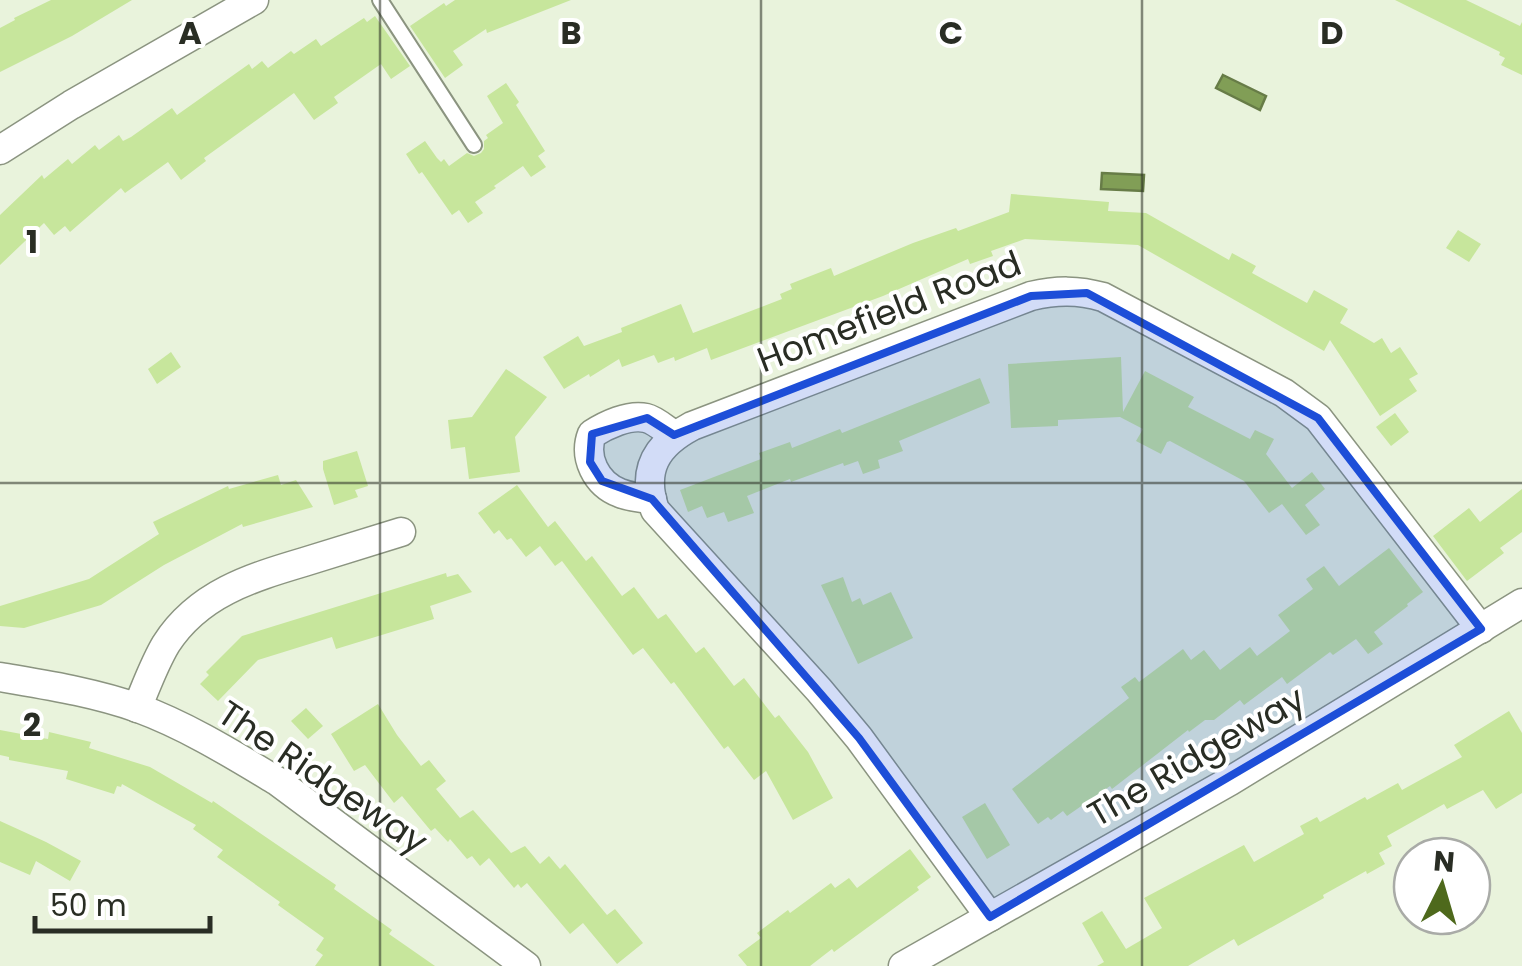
<svg xmlns="http://www.w3.org/2000/svg" width="1522" height="966" viewBox="0 0 1522 966" font-family="Poppins,sans-serif">
<rect width="100%" height="100%" fill="#e9f3dc"/>
<g fill="#819e56" stroke="#677c47" stroke-width="2.5">
<polygon points="1223,75 1266,96 1260,110 1216,88"/>
<polygon points="1102,173 1144,175 1143,191 1101,189"/>
</g>
<g fill="#c7e69c">
<polygon points="51,0 132,0 72,36 0,72 0,28 15,20 14,18"/>
<polygon points="455,0 571,0 487,33 486,29 453,51 463,65 445,78 410,26 444,3 446,6"/>
<polygon points="1395,0 1466,0 1520,26 1522,22 1522,75 1501,65 1505,58 1499,55 1500,52"/>
<polygon points="375,16 410,66 391,79 381,64 334,97 338,103 314,120 294,93 204,158 206,161 181,180 168,162 125,193 121,188 70,232 65,226 54,235 44,223 0,265 0,215 42,175 44,179 68,159 72,164 95,145 99,150 119,135 123,141 131,137 172,108 177,115 249,64 252,69 262,61 268,68 291,51 294,54 316,39 321,46 364,18 367,22"/>
<polygon points="506,83 519,102 516,105 545,151 538,156 546,167 531,177 523,166 494,186 496,188 475,202 483,213 468,223 459,210 452,215 422,172 419,174 406,154 425,141 437,158 441,162 444,159 449,166 467,153 474,156 481,153 484,149 484,141 488,138 486,135 503,123 487,96"/>
<polygon points="1011,194 1109,202 1108,211 1146,213 1229,260 1232,253 1256,266 1252,273 1307,303 1314,290 1348,309 1340,323 1374,343 1382,338 1391,353 1400,347 1418,374 1409,379 1417,391 1380,416 1330,340 1324,351 1138,245 1025,239 991,251 993,256 970,264 968,259 883,296 711,360 707,348 675,361 674,357 658,363 654,355 622,367 619,359 590,377 589,374 564,389 543,357 578,336 584,346 622,332 621,328 681,304 693,333 782,299 780,294 792,289 790,284 831,268 834,276 913,243 956,228 958,231 1009,212"/>
<polygon points="1458,230 1481,244 1469,262 1446,248"/>
<polygon points="171,352 181,367 157,384 148,369"/>
<polygon points="1121,357 1123,412 1145,371 1194,397 1188,407 1250,439 1255,430 1274,439 1266,454 1292,488 1312,472 1325,489 1305,505 1320,525 1306,535 1282,504 1269,513 1244,481 1170,441 1167,442 1161,454 1136,441 1143,429 1120,417 1058,420 1058,426 1011,428 1008,364"/>
<polygon points="506,369 547,397 515,437 520,472 469,479 465,447 451,449 448,420 472,417"/>
<polygon points="980,378 990,403 899,441 903,451 878,460 880,468 863,474 858,461 844,466 843,463 791,482 790,479 747,496 754,513 728,522 724,512 707,518 702,506 688,512 680,490 761,459 759,453 790,442 792,448 840,429 842,433"/>
<polygon points="1395,413 1409,432 1391,446 1376,427"/>
<polygon points="357,451 368,486 355,490 358,497 334,505 323,469 323,461"/>
<polygon points="278,475 281,485 296,480 313,507 243,527 242,524 164,565 101,605 24,628 0,626 0,606 89,579 159,534 153,522 228,486 229,489"/>
<polygon points="517,485 548,527 555,521 586,561 592,556 622,596 634,587 658,619 666,614 696,653 704,647 734,686 744,678 775,718 779,715 808,752 833,798 793,820 766,771 754,780 728,746 724,749 674,682 671,684 643,648 633,655 562,561 555,566 540,546 526,557 511,538 507,540 499,530 494,534 478,513"/>
<polygon points="1522,489 1522,532 1500,548 1504,553 1467,581 1433,536 1469,508 1480,522"/>
<polygon points="1389,548 1423,592 1407,604 1408,606 1374,632 1383,644 1368,654 1356,639 1333,655 1330,652 1287,684 1282,677 1244,705 1240,700 1214,720 1205,720 1189,732 1188,730 1112,789 1110,786 1067,816 1063,811 1051,820 1048,817 1038,824 1012,789 1129,698 1121,687 1135,677 1139,682 1183,649 1191,660 1204,650 1220,670 1250,647 1257,656 1290,631 1278,615 1313,589 1306,579 1324,566 1339,586"/>
<polygon points="446,573 447,577 458,574 472,592 430,606 434,619 336,649 332,637 258,660 218,701 200,684 209,675 206,672 242,636"/>
<polygon points="843,577 852,602 860,598 863,605 891,592 913,638 858,664 821,585"/>
<polygon points="378,704 397,735 421,766 429,760 446,781 436,789 460,818 473,810 511,853 525,846 540,864 549,856 560,869 565,864 607,915 615,909 643,943 617,964 583,923 570,934 527,883 521,888 518,884 514,888 489,858 480,866 472,856 467,859 450,839 448,842 435,828 431,831 402,796 394,803 365,765 354,771 331,734"/>
<polygon points="306,708 323,726 308,739 291,721"/>
<polygon points="1509,711 1522,733 1522,793 1496,809 1483,790 1447,809 1444,804 1387,836 1392,846 1379,853 1385,864 1367,874 1366,871 1323,895 1324,898 1238,946 1234,939 1188,966 1097,966 1104,962 1082,923 1102,911 1126,949 1162,928 1144,898 1244,845 1254,862 1304,834 1300,826 1317,817 1320,822 1365,797 1367,800 1398,783 1402,790 1462,757 1454,745"/>
<polygon points="0,730 48,739 49,732 91,742 89,748 150,767 212,803 213,801 336,885 334,889 392,930 389,934 435,966 315,966 323,955 316,950 324,938 278,905 280,902 217,857 223,850 193,829 196,825 122,784 121,787 117,786 114,794 66,779 68,771 9,760 9,757 0,755"/>
<polygon points="985,803 1010,845 987,859 962,817"/>
<polygon points="0,821 46,842 81,861 70,881 36,861 30,875 0,862"/>
<polygon points="910,849 931,877 917,887 919,890 834,952 832,949 810,966 747,966 738,955 761,938 757,933 788,910 790,913 831,883 835,888 849,878 857,888"/>
</g>
<g fill="none" stroke-linecap="round" stroke-linejoin="round">
<defs>
<polyline id="lane" points="380,0 474,145"/>
<g id="street">
<polyline points="0,150 71,105 254,0"/>
<path d="M 652,499 C 641,498 629,497 620,493 C 596,484 583,457 592,434 C 606,425 629,414 646,418 C 655,420 666,430 674,435"/>
<path d="M 0,677 C 46,685 93,692 138,708 C 187,726 232,754 277,781 L 526,966"/>
<path d="M 137,708 C 146,687 154,664 166,644 C 198,594 250,578 304,562 C 336,552 368,542 401,532"/>
<path d="M 990,917 L 859,738 L 819,690 L 655,510 C 641,470 656,445 692,426 L 1031,296 C 1057,290 1078,290 1103,297 L 1284,393 L 1318,418 L 1481,629"/>
<polyline points="903,966 1230,781 1522,603"/>
</g>
</defs>
<use href="#lane" stroke="#8b9480" stroke-width="18"/>
<use href="#street" stroke="#8b9480" stroke-width="31"/>
<use href="#lane" stroke="#fff" stroke-width="14"/>
<use href="#street" stroke="#fff" stroke-width="28"/>
</g>
<path fill="#1d4ed8" fill-opacity="0.2" stroke="#1d4ed8" stroke-width="8" stroke-linejoin="round" d="M 1087,293 L 1318,418 L 1481,629 L 990,917 L 859,738 L 652,499 L 602,481 L 590,462 L 592,434 L 647,418 L 674,435 L 1031,296 Z"/>
<path fill="none" stroke="#292d24" stroke-width="2.5" stroke-opacity="0.55" d="M 380,0 L 380,966M 761,0 L 761,966M 1142,0 L 1142,966M 0,483 L 1522,483"/>
<g text-anchor="middle" dominant-baseline="central" stroke-width="8" stroke-linejoin="round" paint-order="stroke">
<g font-size="35" fill="#292d24" stroke="#fff">
<text transform="translate(889 311) rotate(-21)">Homefield Road</text>
<text transform="translate(1196 756) rotate(-30)">The Ridgeway</text>
<text transform="translate(323 777) rotate(34)">The Ridgeway</text>
</g>
</g>
<g font-size="32" text-anchor="middle" font-weight="bold" fill="#292d24" stroke="#fff" stroke-width="8" stroke-linejoin="round" paint-order="stroke">
<text x="190" y="44">A</text>
<text x="571" y="44">B</text>
<text x="951" y="44">C</text>
<text x="1332" y="44">D</text>
<text x="32" y="253">1</text>
<text x="32" y="736">2</text>
</g>
<g transform="translate(1442 886) rotate(5)"><circle r="48" fill="#ffffff" stroke="#a9aba7" stroke-width="2.5"/>
<path d="M0-8L18 38L0 25L-18 38Z" fill="#4e691c"/>
<text y="-15" font-size="28" font-weight="bold" text-anchor="middle" fill="#292d24">N</text>
</g>
<path d="M35 916v15h175v-15" fill="none" stroke="#292d24" stroke-width="5"/>
<text x="50" y="916" font-size="30" fill="#292d24" stroke="#ffffff" stroke-width="8" paint-order="stroke">50 m</text>
</svg>
